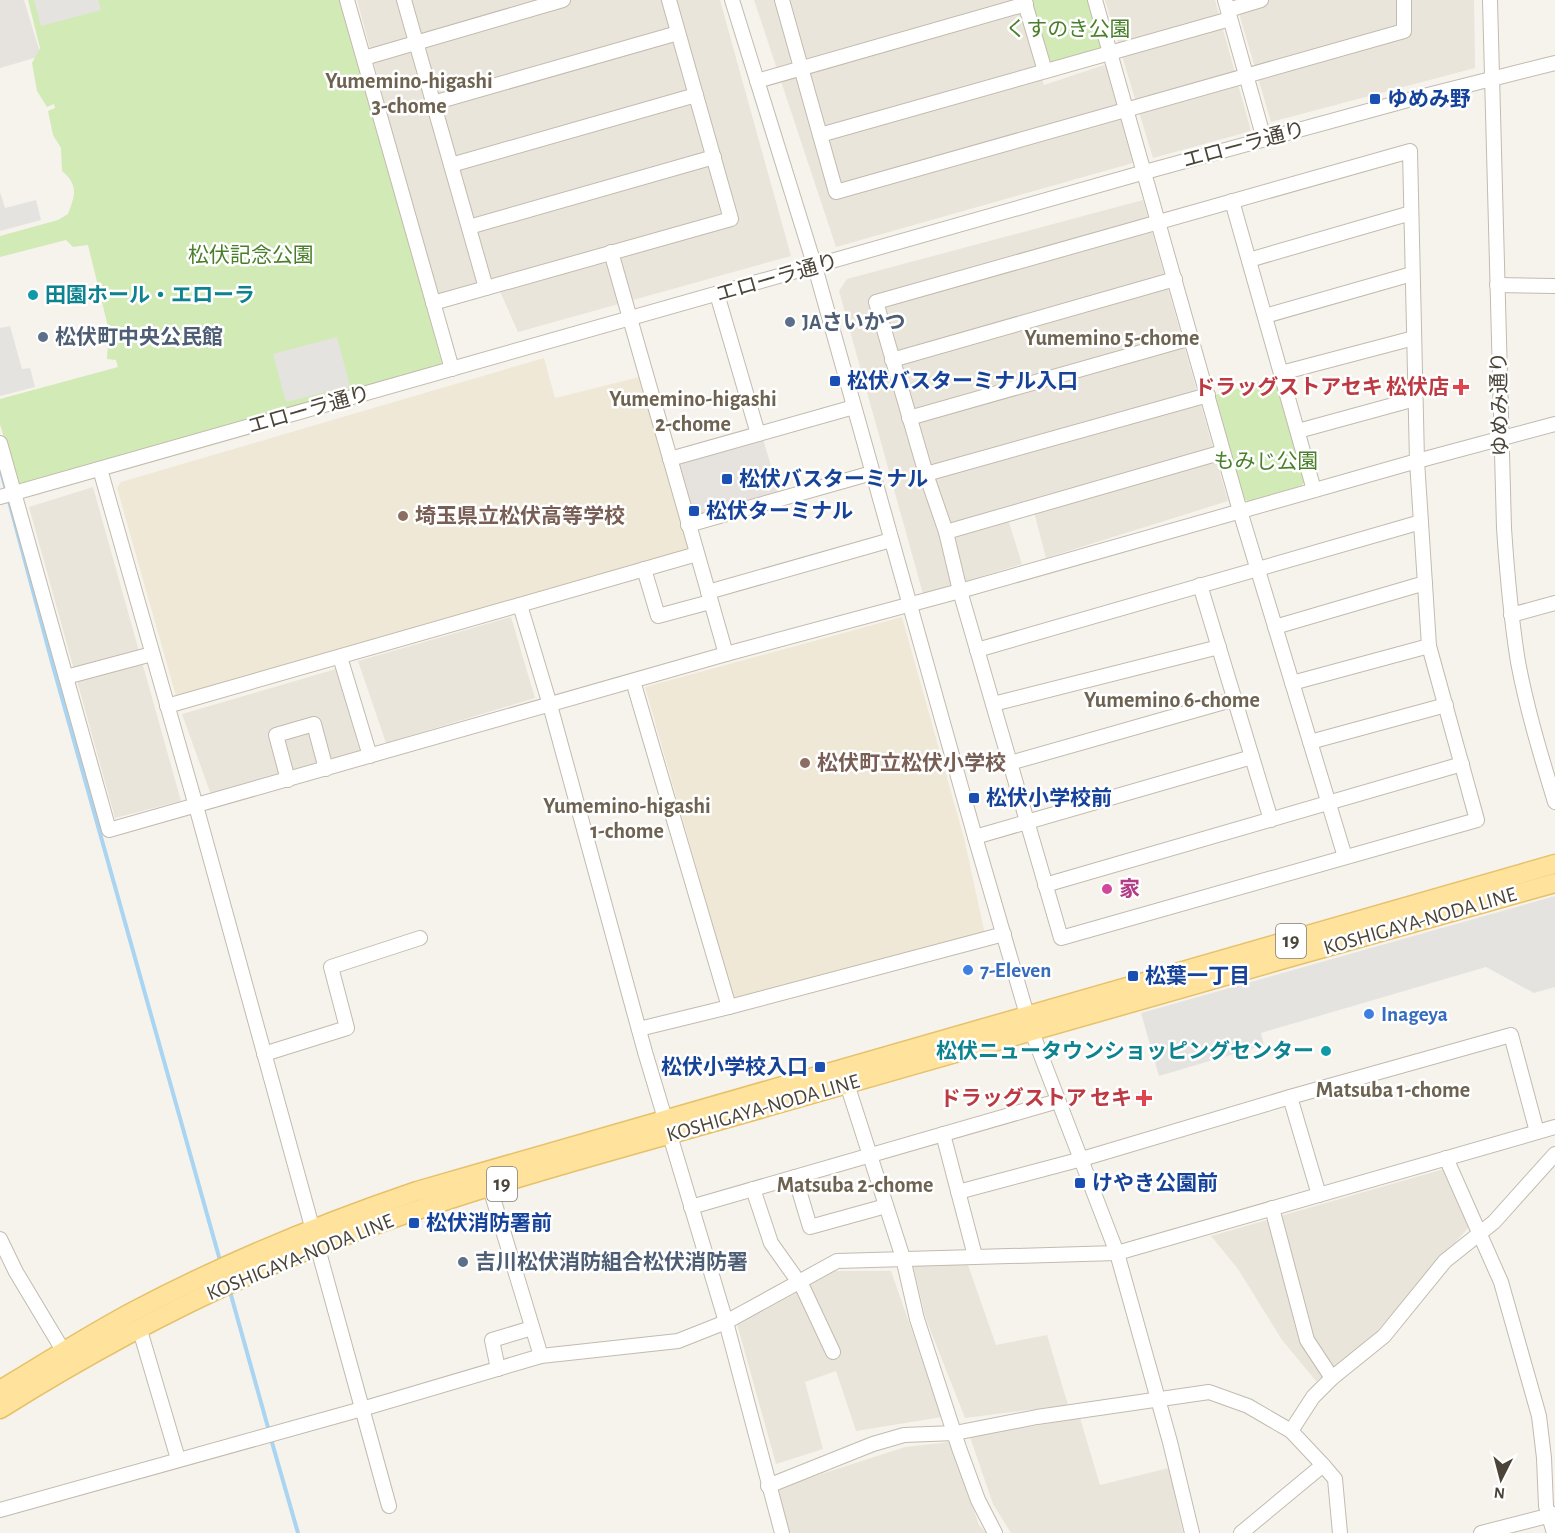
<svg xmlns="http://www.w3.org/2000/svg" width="1555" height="1533" viewBox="0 0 1555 1533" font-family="'Alegreya Sans','Noto Sans JP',sans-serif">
<rect width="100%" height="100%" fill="#f6f3ec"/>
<g fill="#eae5da">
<polygon points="357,0 720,0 791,256 518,332 495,280 441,296 435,292"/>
<polygon points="754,0 1015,0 1044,85 1107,64 1133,163 836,247"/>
<polygon points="1105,0 1215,0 1251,131 1153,158"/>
<polygon points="1235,0 1474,0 1475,68 1271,122"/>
<polygon points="1143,200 1228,501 1046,558 1034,512 1008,519 1022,564 923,594 839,291 847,279"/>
<polygon points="93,487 181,801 115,818 29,507"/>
<polygon points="511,617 535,698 386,743 358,661"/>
<polygon points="336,669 360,751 211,795 182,714"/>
<polygon points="1444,1169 1469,1227 1363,1347 1316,1381 1282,1340 1238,1269 1211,1236"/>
<polygon points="913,1265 968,1265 996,1345 1047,1335 1068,1405 965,1418 926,1319"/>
<polygon points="835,1271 891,1271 942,1417 856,1431 836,1371 805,1382 823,1449 776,1464 737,1324"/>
<polygon points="1080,1418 1100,1485 1169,1468 1183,1533 1011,1533 993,1504 970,1437"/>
<polygon points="950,1442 979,1525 986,1533 788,1533 775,1489 905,1447"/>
</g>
<g fill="#e6e2dd">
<polygon points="0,0 24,0 41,56 0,68"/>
<polygon points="763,439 779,493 694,517 690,515 676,465 678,461"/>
</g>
<g fill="#efe8d6">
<polygon points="544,358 555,398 639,377 689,545 685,552 176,696 117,488 121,482"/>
<polygon points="902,617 964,838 985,934 734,999 645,687"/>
</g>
<g fill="#d2eab5">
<path d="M 28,0 L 344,0 L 434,321 L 431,323 L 442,364 L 18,486 L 0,424 L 0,399 L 118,367 L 116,360 L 107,359 L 108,341 L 111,339 L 88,245 L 73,247 L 66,240 L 0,257 L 0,236 L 58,220 L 68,214 C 75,196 79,185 62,171 L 61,148 L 53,135 L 48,111 L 55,108 L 54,104 L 47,107 L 37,91 L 32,63 L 40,48 Z"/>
<polygon points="1029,0 1091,0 1105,49 1048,66"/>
<polygon points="1275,378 1306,481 1301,486 1250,502 1243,499 1215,395"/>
</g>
<g fill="#e5e3e0">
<polygon points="34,0 98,0 101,10 41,26"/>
<polygon points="0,192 5,208 36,200 41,220 0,231"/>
<polygon points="10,326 22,369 30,368 35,387 0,396 0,328"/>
<polygon points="337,337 350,386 286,402 273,354"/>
<polygon points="1555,896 1555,987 1534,993 1486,967 1261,1033 1264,1045 1159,1076 1141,1013"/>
</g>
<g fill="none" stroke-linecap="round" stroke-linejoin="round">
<g stroke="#a9d4f2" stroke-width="4">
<polyline points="1,471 53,666 221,1264"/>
<polyline points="229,1288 269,1431"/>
<polyline points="271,1439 298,1533"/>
</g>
<defs>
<g id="minor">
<polyline points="347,0 452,369"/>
<polyline points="404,0 486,288"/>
<polyline points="732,0 815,267 975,837 1032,1032 1117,1253 1170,1442 1192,1533"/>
<polyline points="782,0 836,192 1404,31 1404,0"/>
<polyline points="1024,0 1045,71"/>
<polyline points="1095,0 1240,511 1345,857"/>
<polyline points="1225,0 1264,139"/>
<path d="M 1490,0 L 1504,528 C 1507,573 1511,618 1518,662 C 1527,710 1541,756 1555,802"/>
<polyline points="1228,10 1261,0"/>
<polyline points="364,58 563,0"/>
<polyline points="757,81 1026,4"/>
<polyline points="433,103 678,33"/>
<polyline points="820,135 1230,19"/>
<polygon points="1410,151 1417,461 1429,646 1477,820 1061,938 960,591 946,532 926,474 876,302"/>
<polyline points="451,165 696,95"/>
<polyline points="1232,201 1314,490"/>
<polyline points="469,227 714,157"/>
<polyline points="611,252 726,654"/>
<polyline points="1249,260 1411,213"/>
<polyline points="1497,285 1555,286"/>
<polyline points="717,294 758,434"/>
<polyline points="433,303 731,219 669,0"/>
<polyline points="1265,316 1412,274"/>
<polyline points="892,360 1175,279"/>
<polyline points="1281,373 1414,338"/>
<polyline points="909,418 1191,338"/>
<polyline points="1298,431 1415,399"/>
<polyline points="0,443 109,830 726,654 960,591 1417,461 1555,424"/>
<polyline points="670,459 854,407"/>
<polyline points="100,469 196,806 389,1506"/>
<polyline points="926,474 1208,395"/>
<polyline points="0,497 1145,172 1408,100 1555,63"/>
<polyline points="688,525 872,473"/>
<polyline points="946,532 1223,452"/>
<polyline points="644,569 658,616 710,602"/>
<polyline points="1200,585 1271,820"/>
<polyline points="708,592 891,540"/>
<polyline points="520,605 550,705 645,1052 726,1322 782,1533"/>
<polyline points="1511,615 1555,603"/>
<polyline points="1275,627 1425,583"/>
<polyline points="977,650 1421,522"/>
<polyline points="340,657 370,756"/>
<polyline points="66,677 152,654"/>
<polyline points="633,681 729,1007"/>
<polyline points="1292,683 1429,646"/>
<polyline points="993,704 1219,647"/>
<polyline points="167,706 697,554"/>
<polyline points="1310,742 1446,705"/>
<polyline points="1010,763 1235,699"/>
<polyline points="288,780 276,735 314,724 326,769"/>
<polyline points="975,837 1252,757"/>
<polyline points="1045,885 1462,764"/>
<polyline points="639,1029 729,1007 1004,934"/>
<polyline points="264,1054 347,1028 331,967 420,938"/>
<polyline points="847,1084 903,1258 917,1319 959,1448 978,1500 995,1533"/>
<polyline points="1290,1097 1319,1195"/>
<polyline points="943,1134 975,1256"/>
<polyline points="1446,1158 1501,1282 1539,1416 1544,1458 1546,1506 1554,1533"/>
<polyline points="795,1177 810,1227 886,1206"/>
<polyline points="490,1188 541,1356"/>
<polyline points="753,1189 771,1243 803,1288 833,1352"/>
<polyline points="958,1192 1082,1159 1290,1097 1511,1035 1537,1132"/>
<polyline points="691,1207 1058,1101"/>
<polyline points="1272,1208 1307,1340 1332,1378"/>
<polyline points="0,1239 16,1272 64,1352"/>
<polyline points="139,1327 178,1459"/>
<polyline points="498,1369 492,1340 532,1328"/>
<polyline points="1291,1431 1313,1397 1332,1378 1384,1336 1445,1261 1494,1222 1555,1154"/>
<polyline points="768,1486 873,1444 904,1435 955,1433 1037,1417 1209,1392 1248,1406 1291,1431 1323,1465 1335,1479 1340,1533"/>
<polyline points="0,1510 362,1409 541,1356 678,1341 726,1322 837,1261 1117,1253 1555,1127"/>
<polyline points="1241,1533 1323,1465"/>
<polyline points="1481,1533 1555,1514"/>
</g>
<g id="major">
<path d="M 0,1390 C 45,1363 89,1335 134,1311 C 225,1263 320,1224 417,1191 L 1555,864"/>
<path d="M 0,1409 C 102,1345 204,1291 316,1247 C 470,1186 632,1146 791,1100 C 1045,1027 1300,954 1555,883"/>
</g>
</defs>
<use href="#minor" stroke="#c2bbae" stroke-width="16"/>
<use href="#major" stroke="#e6c16a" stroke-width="21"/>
<use href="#minor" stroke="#fff" stroke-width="14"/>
<use href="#major" stroke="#ffe39c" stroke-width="18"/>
</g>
<g fill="#1a4fb4" stroke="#fff" stroke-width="2">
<rect x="1369" y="93" width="12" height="12" rx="3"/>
<rect x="829" y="375" width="12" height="12" rx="3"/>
<rect x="721" y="473" width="12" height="12" rx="3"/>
<rect x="688" y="505" width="12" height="12" rx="3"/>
<rect x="968" y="792" width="12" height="12" rx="3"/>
<rect x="1127" y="970" width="12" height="12" rx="3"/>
<rect x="814" y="1061" width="12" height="12" rx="3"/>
<rect x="1074" y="1177" width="12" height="12" rx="3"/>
<rect x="408" y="1217" width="12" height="12" rx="3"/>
</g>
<g fill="#0f9aa8" stroke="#fff" stroke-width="2">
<circle cx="33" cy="295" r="6"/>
<circle cx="1326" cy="1051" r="6"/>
</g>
<g fill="#5c6f8a" stroke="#fff" stroke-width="2">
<circle cx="790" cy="322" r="6"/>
<circle cx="43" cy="337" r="6"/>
<circle cx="463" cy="1262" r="6"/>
</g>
<g fill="#e0444e" stroke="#fff" stroke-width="2">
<path d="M1458 378h6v6h6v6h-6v6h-6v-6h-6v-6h6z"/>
<path d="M1141 1089h6v6h6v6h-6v6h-6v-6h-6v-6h6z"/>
</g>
<g fill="#8d6e63" stroke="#fff" stroke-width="2">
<circle cx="403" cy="516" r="6"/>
<circle cx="805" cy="763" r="6"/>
</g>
<circle fill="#d1479c" stroke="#fff" stroke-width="2" cx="1107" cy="889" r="6"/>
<g fill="#3f7fe0" stroke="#fff" stroke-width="2">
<circle cx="968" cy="970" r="6"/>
<circle cx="1369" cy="1014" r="6"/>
</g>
<g text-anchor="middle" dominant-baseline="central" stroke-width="5" stroke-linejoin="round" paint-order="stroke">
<g fill="#fff" stroke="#817c74" stroke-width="1.5">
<rect x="1276" y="924" width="30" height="34" rx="4.5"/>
<rect x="487" y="1167" width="30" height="34" rx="4.5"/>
</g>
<g font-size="20" font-weight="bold" fill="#4b4439">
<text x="1291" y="941">19</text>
<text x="502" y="1184">19</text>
</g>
<g font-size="21" fill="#4a7f2a" stroke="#fff">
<text x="1068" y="29">くすのき公園</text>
<text x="251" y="255">松伏記念公園</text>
<text x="1266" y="461">もみじ公園</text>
</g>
<g font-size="21" font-weight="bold" fill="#164399" stroke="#fff" text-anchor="start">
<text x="1387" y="99">ゆめみ野</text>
<text x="847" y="381">松伏バスターミナル入口</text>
<text x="739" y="479">松伏バスターミナル</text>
<text x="706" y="511">松伏ターミナル</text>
<text x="986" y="798">松伏小学校前</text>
<text x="1145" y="976">松葉一丁目</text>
<text x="808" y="1067" text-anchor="end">松伏小学校入口</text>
<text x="1092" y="1183">けやき公園前</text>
<text x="426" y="1223">松伏消防署前</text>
</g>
<g font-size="21" fill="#4b4439" stroke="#fff">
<text transform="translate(1244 145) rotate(-15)">エローラ通り</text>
<text transform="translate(777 278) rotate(-16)">エローラ通り</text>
<text transform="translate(1500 404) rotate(-91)">ゆめみ通り</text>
<text transform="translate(309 410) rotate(-16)">エローラ通り</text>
<text transform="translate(1420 921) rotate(-16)">KOSHIGAYA-NODA LINE</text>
<text transform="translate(763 1108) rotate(-16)">KOSHIGAYA-NODA LINE</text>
<text transform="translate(300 1257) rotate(-22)">KOSHIGAYA-NODA LINE</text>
</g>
<g font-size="21" font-weight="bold" fill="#0d838f" stroke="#fff" text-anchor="start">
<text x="45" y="295">田園ホール・エローラ</text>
<text x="1314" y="1051" text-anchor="end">松伏ニュータウンショッピングセンター</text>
</g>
<g font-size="21" font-weight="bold" fill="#4e5e75" stroke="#fff" text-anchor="start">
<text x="802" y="322">JAさいかつ</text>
<text x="55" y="337">松伏町中央公民館</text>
<text x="475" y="1262">吉川松伏消防組合松伏消防署</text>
</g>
<g font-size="21" font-weight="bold" fill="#be3a42" stroke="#fff" text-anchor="end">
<text x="1449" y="387">ドラッグストアセキ 松伏店</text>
<text x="1132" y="1098">ドラッグストア セキ</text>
</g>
<g font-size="21" font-weight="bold" fill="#785e54" stroke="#fff" text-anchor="start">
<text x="415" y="516">埼玉県立松伏高等学校</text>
<text x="817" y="763">松伏町立松伏小学校</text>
</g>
<g font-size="21" font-weight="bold" fill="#b23c85" stroke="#fff" text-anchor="start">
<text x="1119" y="889">家</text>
</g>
<g font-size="21" font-weight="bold" fill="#366cbe" stroke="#fff" text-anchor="start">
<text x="980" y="970">7-Eleven</text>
<text x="1381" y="1014">Inageya</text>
</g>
<g font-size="22" font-weight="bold" fill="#6e6250" stroke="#fff">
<text x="409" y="81">Yumemino-higashi<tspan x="409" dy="25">3-chome</tspan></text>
<text x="1112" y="338">Yumemino 5-chome</text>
<text x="693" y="399">Yumemino-higashi<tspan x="693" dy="25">2-chome</tspan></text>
<text x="1172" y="700">Yumemino 6-chome</text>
<text x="627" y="806">Yumemino-higashi<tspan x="627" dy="25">1-chome</tspan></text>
<text x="1393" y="1090">Matsuba 1-chome</text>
<text x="855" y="1185">Matsuba 2-chome</text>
</g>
</g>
<g transform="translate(1501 1479) rotate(186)" stroke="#ffffff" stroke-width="4.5" paint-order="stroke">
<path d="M0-4.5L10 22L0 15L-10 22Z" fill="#4b4439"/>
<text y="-9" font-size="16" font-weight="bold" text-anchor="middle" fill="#4b4439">N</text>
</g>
</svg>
